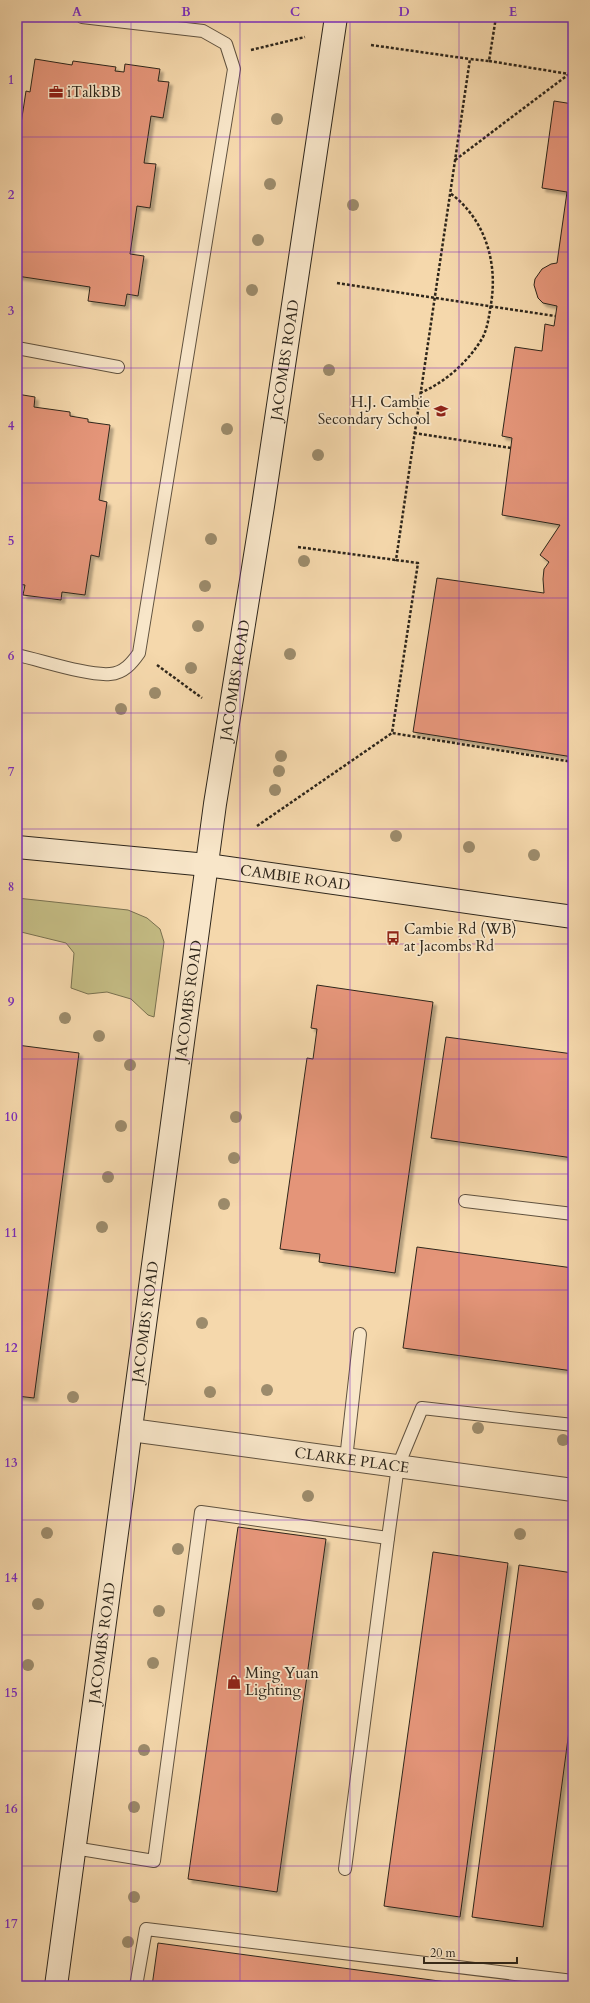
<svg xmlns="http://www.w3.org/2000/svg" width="590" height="2003" viewBox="0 0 590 2003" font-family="Cardo,serif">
<defs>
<filter id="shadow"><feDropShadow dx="3.5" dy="3.5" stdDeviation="1" flood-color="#0004"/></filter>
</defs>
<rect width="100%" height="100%" fill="#f5d8ac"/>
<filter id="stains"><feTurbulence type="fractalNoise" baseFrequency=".005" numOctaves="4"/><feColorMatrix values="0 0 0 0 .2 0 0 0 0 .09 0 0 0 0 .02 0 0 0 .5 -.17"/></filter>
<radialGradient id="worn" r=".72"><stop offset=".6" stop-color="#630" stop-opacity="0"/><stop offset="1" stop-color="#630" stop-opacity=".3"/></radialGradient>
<polygon fill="#c4bc84" stroke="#797150" points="17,898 128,910 147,918 160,929 164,942 154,1017 148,1015 131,999 107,992 88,994 71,988 74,953 66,943 17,931"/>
<g fill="#e49579" stroke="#2e261b" filter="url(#shadow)">
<polygon points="35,59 72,65 73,61 116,67 115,71 124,72 125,64 160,69 158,81 169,82 163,118 151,116 144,163 156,164 150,208 137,206 130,254 144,256 138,296 127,294 125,306 88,301 90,287 17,276 17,150 26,91 30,92"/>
<polygon points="554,101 573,104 573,757 413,732 437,578 544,593 543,579 544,569 549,562 540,555 560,525 502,515 512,438 502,436 515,347 542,351 545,324 554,326 557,306 543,303 538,298 534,285 535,279 542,269 551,264 557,263 567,192 542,188"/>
<polygon points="17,394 35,397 34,407 70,412 70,416 88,419 88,422 110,425 99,500 107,502 99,557 91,555 85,595 62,592 61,600 23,595 25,585 17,584"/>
<polygon points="317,985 433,1002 395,1273 319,1262 320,1254 280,1249 307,1058 313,1059 317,1029 311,1028"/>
<polygon points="446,1037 573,1054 573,1158 431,1138"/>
<polygon points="17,1045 79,1053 34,1398 17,1396"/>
<polygon points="417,1247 573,1268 573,1371 403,1348"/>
<polygon points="238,1527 326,1539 277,1892 188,1879"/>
<polygon points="433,1552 508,1563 460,1917 384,1906"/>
<polygon points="519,1565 573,1573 573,1701 543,1927 472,1917"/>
<polygon points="158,1943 476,1986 152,1986"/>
</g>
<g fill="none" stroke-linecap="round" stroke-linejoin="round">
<defs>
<g id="lane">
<polyline points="17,348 118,367"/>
<path d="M 17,655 C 41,660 88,676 110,674 C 124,673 132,663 139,653 L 234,69 L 226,44 L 203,31 L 82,17"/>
<polyline points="465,1201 573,1214"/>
<polyline points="346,1459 360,1334"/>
<polyline points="74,1848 154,1861 201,1512 388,1538 398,1466 422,1408 573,1425"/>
<polyline points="345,1869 388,1538"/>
<polyline points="136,1986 146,1929 573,1981"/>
</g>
<g id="street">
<path id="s1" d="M 131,1430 L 573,1490"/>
</g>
<g id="secondary">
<path id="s2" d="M 17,847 L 207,865 L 573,917"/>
<path id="s3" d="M 56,1986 L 215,804 L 263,506 L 336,17"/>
</g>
</defs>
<use href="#lane" stroke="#60523f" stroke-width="14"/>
<use href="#street" stroke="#60523f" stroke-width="24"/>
<use href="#secondary" stroke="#2e261b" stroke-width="24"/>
<g stroke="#2e261b" stroke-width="2.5" stroke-dasharray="3 2" stroke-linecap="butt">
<polyline points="496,17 489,61 470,59 396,560 418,563 392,733 573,762"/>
<polyline points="371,45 470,59"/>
<polyline points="251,50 305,37"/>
<polyline points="489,61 569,74"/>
<polyline points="455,160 573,71"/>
<polyline points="337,283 555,316"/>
<path d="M 420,393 C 446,382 469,361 483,337 C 488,326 489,316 491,304 C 498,262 485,219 450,193"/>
<polyline points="414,433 511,448"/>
<polyline points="298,547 396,560"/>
<polyline points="157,665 202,698"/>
<polyline points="257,826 392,733"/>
</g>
<use href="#lane" stroke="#f8e6c9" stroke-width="12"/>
<use href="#street" stroke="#f8e6c9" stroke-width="22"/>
<use href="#secondary" stroke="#f8e6c9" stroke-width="22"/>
</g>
<g fill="#9c8b6b">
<circle cx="277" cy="119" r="6"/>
<circle cx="270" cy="184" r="6"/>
<circle cx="353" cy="205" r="6"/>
<circle cx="258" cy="240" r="6"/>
<circle cx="252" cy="290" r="6"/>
<circle cx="329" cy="370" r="6"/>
<circle cx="227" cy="429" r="6"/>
<circle cx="318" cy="455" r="6"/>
<circle cx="211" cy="539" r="6"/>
<circle cx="304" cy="561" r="6"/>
<circle cx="205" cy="586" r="6"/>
<circle cx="198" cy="626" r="6"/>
<circle cx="290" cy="654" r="6"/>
<circle cx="191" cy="668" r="6"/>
<circle cx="155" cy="693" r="6"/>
<circle cx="121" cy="709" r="6"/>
<circle cx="281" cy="756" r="6"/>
<circle cx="279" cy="771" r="6"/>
<circle cx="275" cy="790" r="6"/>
<circle cx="396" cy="836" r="6"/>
<circle cx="469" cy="847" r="6"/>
<circle cx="534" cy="855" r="6"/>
<circle cx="65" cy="1018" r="6"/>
<circle cx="99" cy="1036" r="6"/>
<circle cx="130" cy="1065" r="6"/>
<circle cx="236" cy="1117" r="6"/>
<circle cx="121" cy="1126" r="6"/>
<circle cx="234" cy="1158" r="6"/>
<circle cx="108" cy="1177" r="6"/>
<circle cx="224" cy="1204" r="6"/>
<circle cx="102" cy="1227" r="6"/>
<circle cx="202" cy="1323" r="6"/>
<circle cx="267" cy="1390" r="6"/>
<circle cx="210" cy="1392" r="6"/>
<circle cx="73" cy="1397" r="6"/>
<circle cx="478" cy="1428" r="6"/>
<circle cx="563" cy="1440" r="6"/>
<circle cx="308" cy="1496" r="6"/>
<circle cx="47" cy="1533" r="6"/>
<circle cx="520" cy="1534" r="6"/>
<circle cx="178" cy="1549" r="6"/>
<circle cx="38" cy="1604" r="6"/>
<circle cx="159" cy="1611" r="6"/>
<circle cx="153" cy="1663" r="6"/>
<circle cx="28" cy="1665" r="6"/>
<circle cx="144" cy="1750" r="6"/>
<circle cx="134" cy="1807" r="6"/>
<circle cx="134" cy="1897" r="6"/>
<circle cx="128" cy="1942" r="6"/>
</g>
<path fill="none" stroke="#7b2cbf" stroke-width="1" stroke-opacity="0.55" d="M 131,17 L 131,1986M 240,17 L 240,1986M 350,17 L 350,1986M 459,17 L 459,1986M 17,137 L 573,137M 17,252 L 573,252M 17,368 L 573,368M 17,483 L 573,483M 17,598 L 573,598M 17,713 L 573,713M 17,829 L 573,829M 17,944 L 573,944M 17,1059 L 573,1059M 17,1174 L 573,1174M 17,1290 L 573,1290M 17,1405 L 573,1405M 17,1520 L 573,1520M 17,1635 L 573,1635M 17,1751 L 573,1751M 17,1866 L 573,1866"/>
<defs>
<symbol id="office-bare" viewBox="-9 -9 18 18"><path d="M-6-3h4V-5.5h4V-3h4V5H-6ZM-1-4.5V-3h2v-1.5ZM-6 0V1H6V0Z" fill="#8f2418" stroke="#f8e6c9" stroke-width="2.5" paint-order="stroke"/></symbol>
<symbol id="school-bare" viewBox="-9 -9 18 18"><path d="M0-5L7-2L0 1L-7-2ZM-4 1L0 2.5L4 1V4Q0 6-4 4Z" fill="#8f2418" stroke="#f8e6c9" stroke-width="2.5" paint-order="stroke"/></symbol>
<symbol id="bus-bare" viewBox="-9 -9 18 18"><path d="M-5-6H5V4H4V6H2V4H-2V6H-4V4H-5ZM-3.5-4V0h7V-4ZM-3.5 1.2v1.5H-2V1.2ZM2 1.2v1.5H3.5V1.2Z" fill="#8f2418" stroke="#f8e6c9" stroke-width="2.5" paint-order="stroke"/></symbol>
<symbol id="shop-bare" viewBox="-9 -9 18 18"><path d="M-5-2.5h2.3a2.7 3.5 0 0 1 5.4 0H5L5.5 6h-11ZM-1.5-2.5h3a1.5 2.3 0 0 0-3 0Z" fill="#8f2418" stroke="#f8e6c9" stroke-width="2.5" paint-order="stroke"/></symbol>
</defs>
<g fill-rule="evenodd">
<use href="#office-bare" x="46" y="82" width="20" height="20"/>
<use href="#school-bare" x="431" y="401" width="20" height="20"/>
<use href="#bus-bare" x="383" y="928" width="20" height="20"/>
<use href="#shop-bare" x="224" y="1672" width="20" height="20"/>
</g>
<g text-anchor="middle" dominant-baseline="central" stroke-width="3.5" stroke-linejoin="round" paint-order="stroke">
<g font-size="15" fill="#2e261b" stroke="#f8e6c9" text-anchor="start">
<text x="67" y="92">iTalkBB</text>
<text x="430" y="402" text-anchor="end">H.J. Cambie<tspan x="430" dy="17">Secondary School</tspan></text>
<text x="404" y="929">Cambie Rd (WB)<tspan x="404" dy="17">at Jacombs Rd</tspan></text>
<text x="245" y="1673">Ming Yuan<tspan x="245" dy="17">Lighting</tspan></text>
</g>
<g font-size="15" fill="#2e261b" stroke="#f8e6c9">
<text stroke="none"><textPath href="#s3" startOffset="1642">JACOMBS ROAD</textPath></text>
<text stroke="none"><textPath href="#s3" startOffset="1318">JACOMBS ROAD</textPath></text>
<text stroke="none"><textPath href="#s2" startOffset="280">CAMBIE ROAD</textPath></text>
<text stroke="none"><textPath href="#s3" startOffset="994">JACOMBS ROAD</textPath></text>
<text stroke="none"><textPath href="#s3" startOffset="670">JACOMBS ROAD</textPath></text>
<text stroke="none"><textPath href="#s1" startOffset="223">CLARKE PLACE</textPath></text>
<text stroke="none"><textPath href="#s3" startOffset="346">JACOMBS ROAD</textPath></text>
</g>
</g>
<rect width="590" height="2003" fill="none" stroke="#f5d8ac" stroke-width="44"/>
<path d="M424 1957v6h93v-6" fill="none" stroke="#2e261b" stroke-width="2"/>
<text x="430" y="1957" font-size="12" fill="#2e261b" stroke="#f8e6c9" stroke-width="3" paint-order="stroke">20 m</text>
<rect x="22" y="22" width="546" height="1959" fill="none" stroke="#7b2cbf" stroke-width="1.5"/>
<g font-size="13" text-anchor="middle" font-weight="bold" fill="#7b2cbf">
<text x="77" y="16">A</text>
<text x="186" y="16">B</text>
<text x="295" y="16">C</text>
<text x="404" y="16">D</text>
<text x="513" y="16">E</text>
<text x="11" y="84">1</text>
<text x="11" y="199">2</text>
<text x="11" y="315">3</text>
<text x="11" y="430">4</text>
<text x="11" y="545">5</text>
<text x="11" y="660">6</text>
<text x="11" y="776">7</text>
<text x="11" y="891">8</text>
<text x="11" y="1006">9</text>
<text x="11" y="1121">10</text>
<text x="11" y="1237">11</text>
<text x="11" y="1352">12</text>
<text x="11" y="1467">13</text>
<text x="11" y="1582">14</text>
<text x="11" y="1697">15</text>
<text x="11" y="1813">16</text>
<text x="11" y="1928">17</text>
</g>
<rect width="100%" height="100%" filter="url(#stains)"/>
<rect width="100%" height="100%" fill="url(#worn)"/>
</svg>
